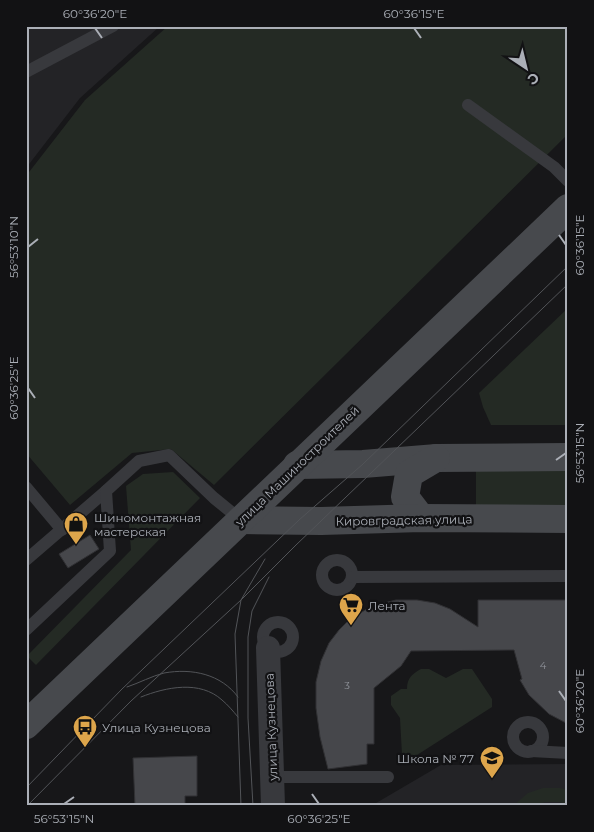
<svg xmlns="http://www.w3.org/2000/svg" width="594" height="832" viewBox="0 0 594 832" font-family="Montserrat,sans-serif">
<rect width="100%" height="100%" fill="#171719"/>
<g fill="#232326">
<polygon points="26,26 160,26 80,98 26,168"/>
<polygon points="568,764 568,806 371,806 441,765"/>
</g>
<g fill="#242a24">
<polygon points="168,26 568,26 568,134 214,485 171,449 132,453 70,505 26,453 26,176 85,100"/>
<polygon points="568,308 568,425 491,425 483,407 479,393"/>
<polygon points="476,464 568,464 568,512 476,513"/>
<polygon points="173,472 200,498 36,665 27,656 131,550 126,486 143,474"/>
<path d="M 421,669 L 429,669 L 446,678 L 463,669 L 472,669 L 492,699 L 492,707 L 417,755 L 402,755 L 400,718 L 391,705 L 391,696 L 401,689 L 407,689 C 407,678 412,674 421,669 Z"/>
<polygon points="543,788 560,788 568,790 568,805 559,802 545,802 535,806 513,806 528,793"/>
</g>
<g fill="#46474b" stroke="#313134">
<polygon points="90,535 99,549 68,568 59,554"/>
<polygon points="396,600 417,600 435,603 450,609 478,627 478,600 568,600 568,724 549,714 529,695 520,680 522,679 514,650 411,651 401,666 374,688 374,744 367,744 367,764 328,769 320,737 316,708 316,682 321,661 329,643 339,630 350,619 372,606"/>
<polygon points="197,756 197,796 185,796 185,806 135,806 133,758"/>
</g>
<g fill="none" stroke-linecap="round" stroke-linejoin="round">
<g stroke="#38393d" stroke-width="12">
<polyline points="26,72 113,26"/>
<polyline points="468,105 554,167 568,181"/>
<polyline points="26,487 62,530"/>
<polyline points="26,560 106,491"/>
<circle cx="337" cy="575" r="15"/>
<polyline points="352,577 568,576"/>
<circle cx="278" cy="637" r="15"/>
<polyline points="26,630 110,551 106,491 139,461 169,455 214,498 241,520"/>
<circle cx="528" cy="737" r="15"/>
<polyline points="531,751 568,753"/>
<polyline points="273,777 388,777"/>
</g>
<polyline stroke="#38393d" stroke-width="24" points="268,648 273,806"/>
<g stroke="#47494d" stroke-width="28">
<polyline points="297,465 363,464 437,458 568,457"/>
<polyline points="421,518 405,497 409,474 436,458"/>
<polyline points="241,520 321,521 421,518 568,519"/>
<polyline points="26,725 568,208"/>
</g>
<g stroke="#525458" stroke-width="1">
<path d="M 127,687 C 139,683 152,676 164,673 C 192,668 221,674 238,697"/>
<path d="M 141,697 C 166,687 200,680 222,700 C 228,705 233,711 238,717"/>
<polyline points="26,788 122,689 299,520 363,464 568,266"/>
<polyline points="27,806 131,701 241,600 296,545 568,284"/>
<polyline points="241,806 235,634 241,600 265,559"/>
<polyline points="253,806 248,718 248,637 252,611 269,577"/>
</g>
</g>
<path fill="none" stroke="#abafb7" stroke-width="2" d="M 95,28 L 102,38M 414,28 L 421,38M 559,235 L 566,245M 28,247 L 38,239M 28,388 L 35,398M 556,460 L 566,453M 559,691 L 566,701M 312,794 L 319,804M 64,804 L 74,797"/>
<defs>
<symbol id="shop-pin" viewBox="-11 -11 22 30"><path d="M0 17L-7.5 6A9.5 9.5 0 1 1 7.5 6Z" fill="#dda54b" stroke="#121214"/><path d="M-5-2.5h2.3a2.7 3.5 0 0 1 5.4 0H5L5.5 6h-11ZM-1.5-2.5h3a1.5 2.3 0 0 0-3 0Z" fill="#111"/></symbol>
<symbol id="supermarket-pin" viewBox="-11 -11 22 30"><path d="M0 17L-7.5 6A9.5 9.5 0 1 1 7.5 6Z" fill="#dda54b" stroke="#121214"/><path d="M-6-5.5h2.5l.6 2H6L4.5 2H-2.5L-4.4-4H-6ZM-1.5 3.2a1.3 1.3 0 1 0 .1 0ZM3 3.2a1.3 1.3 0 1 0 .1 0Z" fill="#111"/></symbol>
<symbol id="bus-pin" viewBox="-11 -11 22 30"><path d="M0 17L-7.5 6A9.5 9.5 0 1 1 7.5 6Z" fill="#dda54b" stroke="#121214"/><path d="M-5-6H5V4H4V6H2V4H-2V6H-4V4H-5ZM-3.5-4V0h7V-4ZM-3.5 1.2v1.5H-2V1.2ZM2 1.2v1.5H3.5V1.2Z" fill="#111"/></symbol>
<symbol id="school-pin" viewBox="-11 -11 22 30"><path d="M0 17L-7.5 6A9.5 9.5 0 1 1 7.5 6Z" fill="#dda54b" stroke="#121214"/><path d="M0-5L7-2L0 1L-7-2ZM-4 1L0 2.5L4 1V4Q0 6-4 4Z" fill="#111"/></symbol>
</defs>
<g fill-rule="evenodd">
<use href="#shop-pin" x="62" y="510" width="28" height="38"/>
<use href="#supermarket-pin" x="337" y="591" width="28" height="38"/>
<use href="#bus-pin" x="71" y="713" width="28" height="38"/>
<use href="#school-pin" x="478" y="744" width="28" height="38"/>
</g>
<g text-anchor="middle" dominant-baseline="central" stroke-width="4.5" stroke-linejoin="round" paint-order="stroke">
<g font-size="10" fill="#92959c">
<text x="543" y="665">4</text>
<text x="347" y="685">3</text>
</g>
<g font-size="12" fill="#abafb7" stroke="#121214">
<text transform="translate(297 466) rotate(-44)">улица Машиностроителей</text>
<text transform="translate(404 520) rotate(-1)">Кировградская улица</text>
<text transform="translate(271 727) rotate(-92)">улица Кузнецова</text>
</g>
<g font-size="12" fill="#abafb7" stroke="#121214" text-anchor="start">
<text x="94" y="517">Шиномонтажная<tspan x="94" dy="14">мастерская</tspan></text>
<text x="368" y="605">Лента</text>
<text x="102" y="727">Улица Кузнецова</text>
<text x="474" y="758" text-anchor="end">Школа № 77</text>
</g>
</g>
<rect width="594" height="832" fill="none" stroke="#121214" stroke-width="55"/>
<g transform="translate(526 68) rotate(145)" stroke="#121214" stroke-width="4" paint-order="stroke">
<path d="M0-4L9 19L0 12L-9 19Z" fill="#abafb7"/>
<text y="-8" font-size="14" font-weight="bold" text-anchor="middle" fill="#abafb7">С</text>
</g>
<rect x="28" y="28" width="538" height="776" fill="none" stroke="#abafb7" stroke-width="2"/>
<g font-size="12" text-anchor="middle" fill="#abafb7">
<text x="95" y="18">60°36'20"E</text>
<text x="414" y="18">60°36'15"E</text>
<text transform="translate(580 245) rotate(-90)" y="4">60°36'15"E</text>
<text transform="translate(14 247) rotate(-90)" y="4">56°53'10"N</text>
<text transform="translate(14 388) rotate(-90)" y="4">60°36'25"E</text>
<text transform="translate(580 453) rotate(-90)" y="4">56°53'15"N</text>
<text transform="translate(580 701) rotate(-90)" y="4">60°36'20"E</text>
<text x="64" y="823">56°53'15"N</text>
<text x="319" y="823">60°36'25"E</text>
</g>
</svg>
